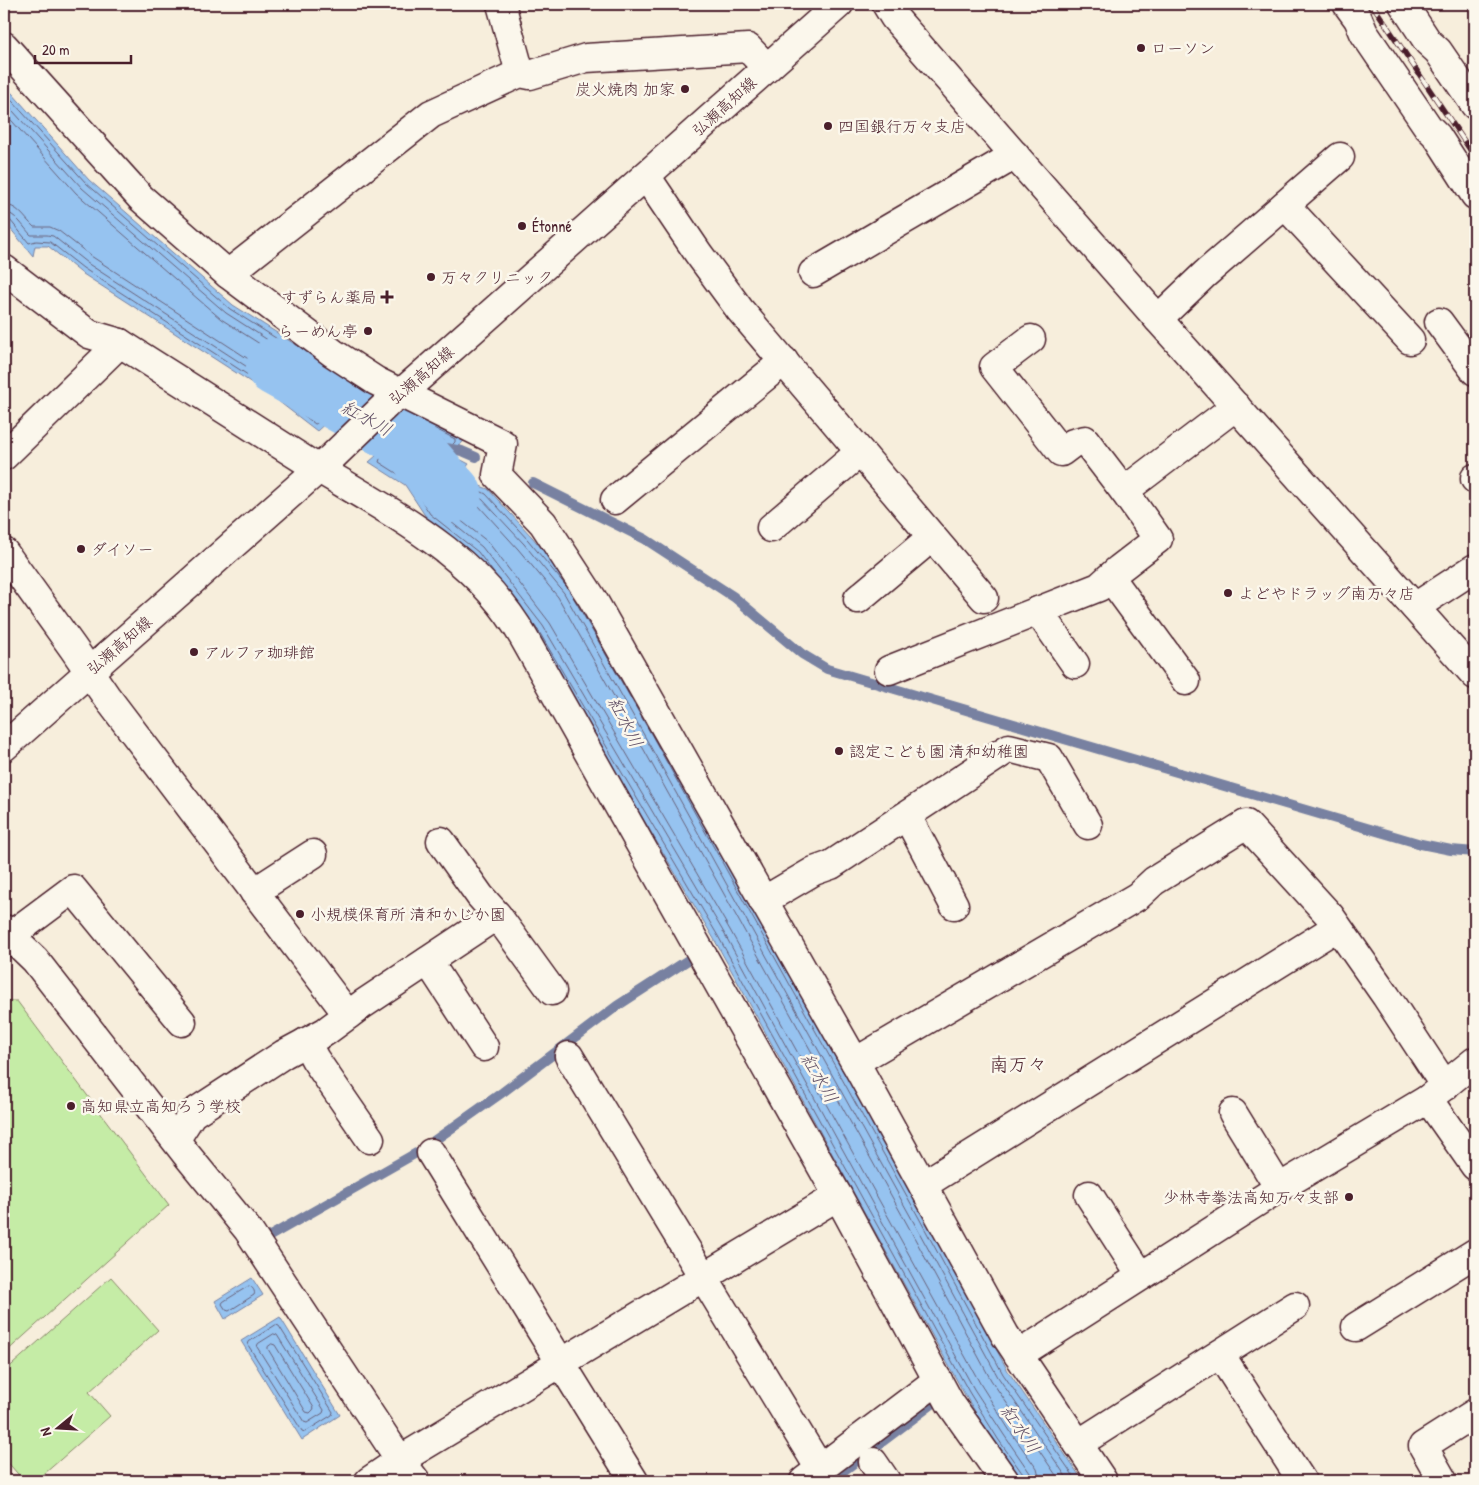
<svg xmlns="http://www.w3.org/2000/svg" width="1479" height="1485" viewBox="0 0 1479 1485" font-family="'Patrick Hand','Klee One',sans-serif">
<rect width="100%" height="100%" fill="#f7eedc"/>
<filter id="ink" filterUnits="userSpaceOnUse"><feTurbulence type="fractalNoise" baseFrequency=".02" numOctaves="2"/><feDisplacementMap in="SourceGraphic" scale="10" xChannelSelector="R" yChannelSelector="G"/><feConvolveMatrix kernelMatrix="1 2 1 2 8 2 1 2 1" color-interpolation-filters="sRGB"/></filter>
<g filter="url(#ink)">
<g fill="#c5eca6" stroke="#888668">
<polygon points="4,1001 17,1001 169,1205 4,1354"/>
<polygon points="111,1277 158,1330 89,1392 110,1416 36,1481 24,1481 4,1458 4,1372"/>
</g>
<g fill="#96c3f0" stroke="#7881a1">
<polygon points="4,84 89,180 233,305 364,388 317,431 269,394 80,272 48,246 35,246 33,256 4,221"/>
<polygon points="422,416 466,439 450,454 469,464 465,469 476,480 480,486 488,489 532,537 573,586 654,730 923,1215 1008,1371 1083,1481 1022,1481 994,1442 965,1395 714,939 533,632 474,555 426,517 405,485 369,462"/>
<polygon points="252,1278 263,1295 225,1319 215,1301"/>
<polygon points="280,1317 340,1415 302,1440 241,1341"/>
</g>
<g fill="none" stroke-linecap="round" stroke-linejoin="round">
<g stroke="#68617a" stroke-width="1">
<polyline points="4,92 86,183 230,309 353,387 354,390 318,423 315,424 271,390 83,268 50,242 36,241 29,243 10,220 4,219"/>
<path d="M 4,101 L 82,188 L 226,313 L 342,388 L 343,391 L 318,415 L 315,416 L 275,385 L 87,263 L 53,236 L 47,235 L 31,235 C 23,227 16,213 4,212"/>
<path d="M 4,112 L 76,193 L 221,319 L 330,389 L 331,392 L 317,406 L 314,406 L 279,379 L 91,256 L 59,231 L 50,227 L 34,227 C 24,218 18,205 4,205"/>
<polyline points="499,580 478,552 430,514 409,481 379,462 380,459 422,422 455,439 455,442 446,451 447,457 460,465 461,472 472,483 476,489 486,494 528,540 566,586"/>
<polyline points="572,595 650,732 919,1218 1003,1374 1077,1481"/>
<polyline points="529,619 538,630 718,936 969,1392 998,1439 1025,1477 1026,1481"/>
<path d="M 249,1286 C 252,1286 256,1292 254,1295 L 229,1311 L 226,1310 L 222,1304 L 223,1302 Z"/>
<polygon points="276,1325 279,1326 333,1412 332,1415 305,1432 302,1431 248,1345 249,1342"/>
<polygon points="274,1334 277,1335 324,1410 323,1413 307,1423 304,1422 257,1347 258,1344"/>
<polygon points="272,1344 275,1345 314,1408 313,1410 310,1413 306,1412 268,1349 268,1347"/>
<polyline points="1032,1481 1030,1473 1004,1435 974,1389 724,933 543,626 482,547 435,509 412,476 390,462 390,458 422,430 425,430 444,440 445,443 439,452 442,461 454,469 457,476 467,487 472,494 482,499 524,544 564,593 644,735 913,1221 998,1377 1069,1481"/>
<polyline points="1040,1481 1037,1469 1010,1431 981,1385 730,930 550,623 488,542 440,504 419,472 402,460 403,458 424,439 433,444 432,455 436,466 447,474 451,480 467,499 478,505 518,549 558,597 638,739 907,1224 991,1380 1060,1481"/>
</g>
<g stroke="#7881a1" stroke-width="10">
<polyline points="441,447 462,451 476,457"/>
<polyline points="533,483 645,539 734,597 802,654 827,669 1421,844 1451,850 1475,852"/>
<polyline points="270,1236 418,1152 503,1092 617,1006 688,960"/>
<polyline points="830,1481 939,1399"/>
</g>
<polyline stroke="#96c3f0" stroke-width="58" points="275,367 406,440 453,494"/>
<defs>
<g id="minor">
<polyline points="501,4 520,73"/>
<polyline points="886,4 894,17 1158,319 1475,675"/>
<polyline points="1347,4 1358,19 1364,33 1428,127 1437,136 1475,195"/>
<polyline points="1403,4 1428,42 1438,51 1475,105"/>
<polyline points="4,46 141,198 228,274 333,353 376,381 503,444 497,475 543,523 592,598 855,1062 1005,1335 1103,1481"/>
<polyline points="646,176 698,253 740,310 984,598"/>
<polyline points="1285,205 1410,340"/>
<path d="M 4,269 L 89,334 L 120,343 C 182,382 244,422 306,461 C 387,511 475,552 524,638 L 838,1196 L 950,1403 L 1005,1481"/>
<polyline points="813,273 1015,155"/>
<polyline points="228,274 431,114 520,73 530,75 586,58 748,48 767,68"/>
<polyline points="1158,319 1205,274 1340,157"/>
<polyline points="1439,322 1475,371"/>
<polyline points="1031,339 994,367 1061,452 1073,443 1085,440 1124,491"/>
<polyline points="4,456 120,343"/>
<polyline points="1475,478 1475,479"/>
<polyline points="615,500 784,361"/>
<polyline points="771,528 860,452"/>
<polyline points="4,552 73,648 106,696 348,1015"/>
<polyline points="1110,577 1186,681"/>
<polyline points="858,599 932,537"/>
<polyline points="1415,607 1475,568"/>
<polyline points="1038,611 1075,664"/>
<polyline points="889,670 1099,587 1119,569 1158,539 1124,491 1236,406"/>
<polyline points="907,816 954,905"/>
<polyline points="441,841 480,896 497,915"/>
<polyline points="254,892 313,854"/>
<polyline points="763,901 814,871 831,865 1009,748 1049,758 1088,825"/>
<polyline points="4,929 10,936 35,960 186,1154 248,1230 400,1460 416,1481"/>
<polyline points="10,936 73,889 182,1022"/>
<polyline points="428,961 484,1047"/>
<polyline points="306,1042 315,1059 370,1139"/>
<polyline points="569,1056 820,1469"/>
<polyline points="855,1062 1138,896 1154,881 1246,824 1330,916 1386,996 1445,1086"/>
<polyline points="1428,1099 1475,1166"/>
<polyline points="1233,1113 1279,1188"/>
<polyline points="176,1139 192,1114 284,1054 325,1032 363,1004 497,915 552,991"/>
<polyline points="431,1153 634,1481"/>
<polyline points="923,1185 1337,927"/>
<polyline points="1089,1195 1141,1276"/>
<polyline points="1356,1327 1475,1253"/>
<polyline points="1220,1354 1302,1481"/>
<polyline points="1018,1355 1279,1188 1428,1099 1475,1061"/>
<polyline points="1078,1444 1295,1306"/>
<polyline points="873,1462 886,1481"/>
<polyline points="369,1481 400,1460 838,1196"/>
<polyline points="804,1481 938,1380"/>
<polyline points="1443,1481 1423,1446 1475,1413"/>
</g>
<polyline id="major" points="4,747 331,458 390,401 400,394 424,373 839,4"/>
</defs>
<use href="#minor" stroke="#4a1f2b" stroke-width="31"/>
<use href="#major" stroke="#4a1f2b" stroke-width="31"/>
<use href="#minor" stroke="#fbf7ec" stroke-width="28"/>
<use href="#major" stroke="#fbf7ec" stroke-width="28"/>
<defs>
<polyline id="rail" points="1372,4 1475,157"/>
</defs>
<use href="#rail" stroke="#4a1f2b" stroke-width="5.5"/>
<use href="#rail" stroke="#fbf7ec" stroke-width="4" stroke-dasharray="11" stroke-linecap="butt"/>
</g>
</g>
<g fill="#4a1f2b" stroke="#fbf7ec" stroke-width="2">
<circle cx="1141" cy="48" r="5"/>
<circle cx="685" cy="89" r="5"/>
<circle cx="828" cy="126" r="5"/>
<circle cx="522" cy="226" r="5"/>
<circle cx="431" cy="277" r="5"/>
<path d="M384.5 289.5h5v5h5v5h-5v5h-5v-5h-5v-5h5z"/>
<circle cx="368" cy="331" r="5"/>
<circle cx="81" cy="549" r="5"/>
<circle cx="1228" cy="593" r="5"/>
<circle cx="194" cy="652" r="5"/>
<circle cx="839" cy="751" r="5"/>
<circle cx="300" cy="914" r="5"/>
<circle cx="71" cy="1106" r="5"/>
<circle cx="1349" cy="1197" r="5"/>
</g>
<g text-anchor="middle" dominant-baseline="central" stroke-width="5" stroke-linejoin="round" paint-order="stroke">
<g font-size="16" fill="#4a1f2b" stroke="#fbf7ec" text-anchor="start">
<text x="1151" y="48">ローソン</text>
<text x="675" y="89" text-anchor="end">炭火焼肉 加家</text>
<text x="838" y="126">四国銀行万々支店</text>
<text x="532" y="226">Étonné</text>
<text x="441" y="277">万々クリニック</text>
<text x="377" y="297" text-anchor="end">すずらん薬局</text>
<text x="358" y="331" text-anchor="end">らーめん亭</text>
<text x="91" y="549">ダイソー</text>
<text x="1238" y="593">よどやドラッグ南万々店</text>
<text x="204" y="652">アルファ珈琲館</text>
<text x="849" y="751">認定こども園 清和幼稚園</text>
<text x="310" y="914">小規模保育所 清和かじか園</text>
<text x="81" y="1106">高知県立高知ろう学校</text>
<text x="1339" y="1197" text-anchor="end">少林寺拳法高知万々支部</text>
</g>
<g font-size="16" fill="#4a1f2b" stroke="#fbf7ec">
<text transform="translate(724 106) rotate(-42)">弘瀬高知線</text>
<text transform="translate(421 375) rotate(-41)">弘瀬高知線</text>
<text transform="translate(119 645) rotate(-41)">弘瀬高知線</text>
</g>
<g font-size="18" font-style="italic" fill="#615066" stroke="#fbf7ec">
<text transform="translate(367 418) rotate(29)">紅水川</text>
<text transform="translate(626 722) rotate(63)">紅水川</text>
<text transform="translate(820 1078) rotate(60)">紅水川</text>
<text transform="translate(1021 1429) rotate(56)">紅水川</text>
</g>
<g font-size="19" fill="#4a1f2b" stroke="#fbf7ec">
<text x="1018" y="1064">南万々</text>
</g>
</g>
<rect width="1479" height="1485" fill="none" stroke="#fbf7ec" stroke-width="20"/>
<rect x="10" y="10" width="1459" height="1465" fill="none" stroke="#4a1f2b" stroke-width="2" filter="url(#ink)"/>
<g transform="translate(58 1428) rotate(252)" stroke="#fbf7ec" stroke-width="4" paint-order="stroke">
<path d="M0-4L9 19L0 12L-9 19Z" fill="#4a1f2b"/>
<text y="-8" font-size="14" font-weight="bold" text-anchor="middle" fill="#4a1f2b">N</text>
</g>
<path d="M35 55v8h96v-8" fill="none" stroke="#4a1f2b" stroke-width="2.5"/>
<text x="42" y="55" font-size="15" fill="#4a1f2b" stroke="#fbf7ec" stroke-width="4" paint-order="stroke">20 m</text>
</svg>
